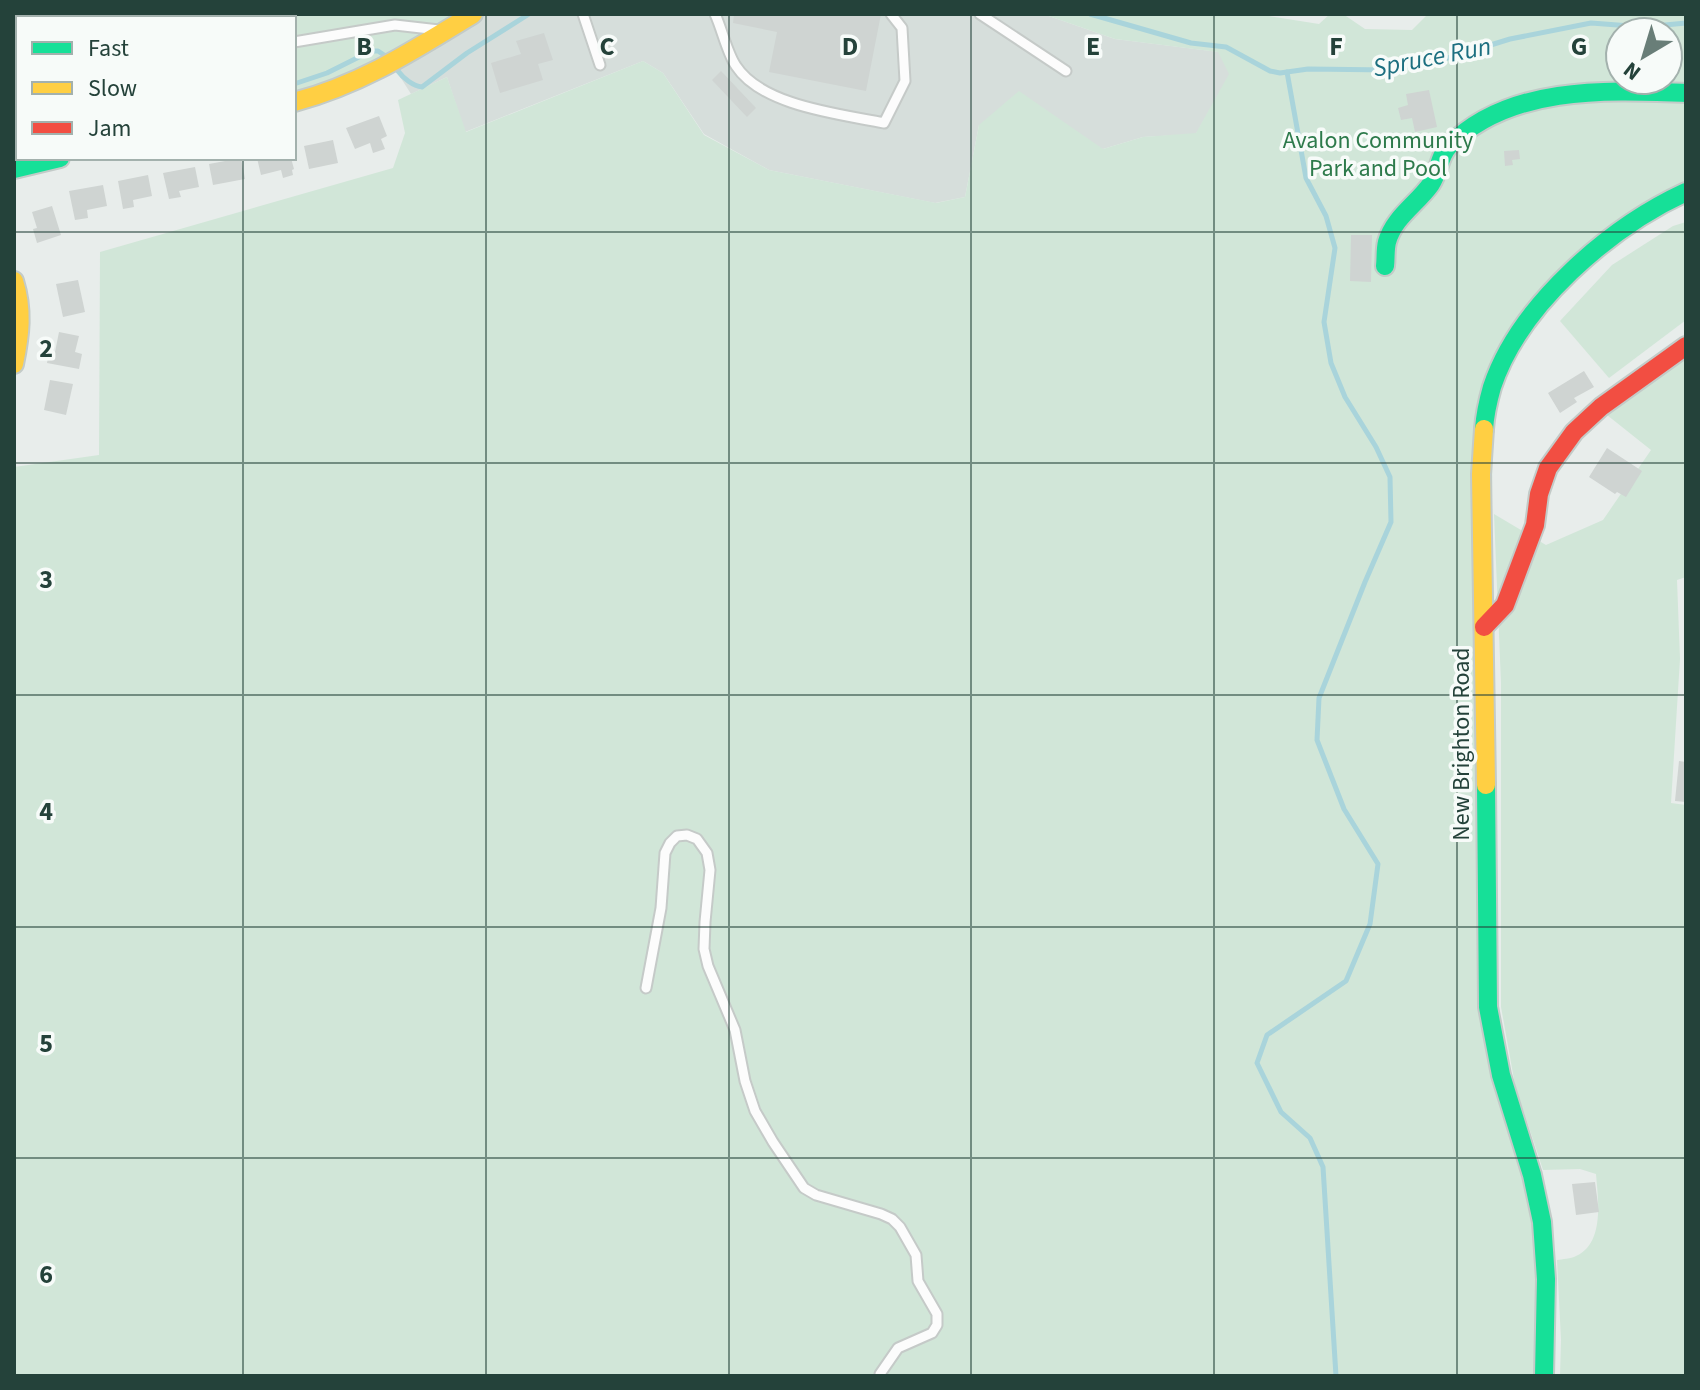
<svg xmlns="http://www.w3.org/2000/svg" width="1700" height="1390" viewBox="0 0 1700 1390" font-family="'Source Sans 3',sans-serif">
<rect width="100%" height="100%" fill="#e8edeb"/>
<polygon fill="#d6dedb" points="473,14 1043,14 1115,39 1219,52 1230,74 1196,134 1143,137 1103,149 979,125 965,197 935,203 769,170 704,134 663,73 643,61 465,132 447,77 411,94 392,64"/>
<g fill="#d1e6d8" fill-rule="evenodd">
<polygon points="170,14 463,14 294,102 294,18 158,18"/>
<path d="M 1043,14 L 1268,14 L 1269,16 L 1319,24 L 1330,14 L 1343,14 L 1365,29 L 1412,30 L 1428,14 L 1686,14 L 1686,192 L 1596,249 L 1493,383 L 1488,1007 L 1526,1153 L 1544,1376 L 14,1376 L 14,467 L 99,455 L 100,252 L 393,168 L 405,133 L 398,100 L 447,77 L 466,132 L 643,61 L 663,73 L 704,135 L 769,170 L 936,203 L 965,197 L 979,125 L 1019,91 L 1103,149 L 1143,137 L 1196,133 L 1229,74 L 1218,52 L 1115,39 ZM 1620,32 L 1668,32 L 1668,80 L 1620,80 Z"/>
<polygon points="14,59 18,59 18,158 14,169"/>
<polygon points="1686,222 1686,320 1609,378 1560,321 1612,265 1673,226"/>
<path d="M 1686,353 L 1686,577 L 1677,580 L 1680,659 L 1671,803 L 1686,805 L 1686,1376 L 1560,1376 L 1561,1340 L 1557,1260 C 1562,1259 1571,1259 1576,1256 C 1605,1243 1598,1199 1596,1174 L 1580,1169 L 1543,1170 L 1515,1085 L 1501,1007 L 1501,683 L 1494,514 L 1546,545 L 1603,520 L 1651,450 L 1607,415 Z"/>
</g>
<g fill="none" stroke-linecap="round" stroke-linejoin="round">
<g stroke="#a9d4db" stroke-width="5">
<polyline points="1090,14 1191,43 1226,47 1270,71 1280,73 1308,69 1390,70 1452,57 1510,39 1591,23 1644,27 1686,23"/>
<path d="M 398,71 C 403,78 413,86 422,87 L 467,53 L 529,14"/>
<polyline points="1287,72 1306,178 1326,216 1335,248 1324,322 1331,363 1345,397 1376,447 1390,477 1391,522 1365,582 1319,698 1317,740 1344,809 1378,864 1370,924 1346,981 1267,1035 1257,1063 1281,1112 1310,1138 1323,1167 1336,1376"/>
<polyline points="294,84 327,73 371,51 378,51 384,55"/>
<polyline points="14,139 18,138"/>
</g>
</g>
<g fill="#cfd4d2">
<polygon points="734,14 881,14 866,91 769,72 777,32 733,23"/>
<polygon points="544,33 553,60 538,64 543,80 500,93 491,63 521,54 516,41"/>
<polygon points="721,71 756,108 747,117 712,80"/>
<polygon points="1429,90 1437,127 1415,132 1412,118 1401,120 1398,108 1408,105 1406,94"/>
<polygon points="379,116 387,136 381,139 385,149 373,153 370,143 355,149 346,128"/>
<polygon points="333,140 338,163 309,169 304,146"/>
<polygon points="1519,150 1520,159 1512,160 1513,165 1505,166 1504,151"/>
<polygon points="241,158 245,179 213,185 209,164"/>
<polygon points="257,158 291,158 294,169 292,170 293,175 283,178 281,170 261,175"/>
<polygon points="195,167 199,187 179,191 181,197 169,199 163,173"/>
<polygon points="148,175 152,196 133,200 134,207 123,209 118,181"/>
<polygon points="103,185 107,206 87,210 88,218 75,220 69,191"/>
<polygon points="52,206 61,235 37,243 33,229 37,228 32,212"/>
<polygon points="1351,235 1372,235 1371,282 1350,281"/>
<polygon points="78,280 85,312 63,317 56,284"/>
<polygon points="59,332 79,336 75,352 82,354 79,369 47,363 49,351 55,352"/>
<polygon points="1584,371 1594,387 1574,398 1577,402 1560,413 1548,393"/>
<polygon points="50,380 73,384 66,415 44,410"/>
<polygon points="1607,448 1642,471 1626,497 1617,492 1615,494 1589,477"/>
<polygon points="1679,761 1686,762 1686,802 1675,801"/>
<polygon points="1595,1182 1599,1212 1576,1215 1572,1184"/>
</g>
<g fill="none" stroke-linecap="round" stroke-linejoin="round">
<defs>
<g id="lane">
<polyline points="583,14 600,65"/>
<path d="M 715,14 C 722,29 727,53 736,66 C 762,106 840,114 884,123 L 905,81 L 902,28 L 891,14"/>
<polyline points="980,14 1066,71"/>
<polyline points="294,42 395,25 439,30"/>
<polyline points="14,85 18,86"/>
<polyline points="14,117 18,116"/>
<polyline points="646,988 661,908 665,853 670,843 677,836 687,835 697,839 707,853 710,870 705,922 704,949 708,966 735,1030 745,1081 755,1111 773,1142 804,1188 816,1195 881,1214 892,1219 900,1227 916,1255 918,1281 937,1314 937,1325 932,1333 898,1348 880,1374"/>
</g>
<g id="fast">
<polyline points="14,169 60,158"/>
<path d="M 1385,266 C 1386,258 1385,250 1387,242 C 1394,217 1417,204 1431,184 C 1439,172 1439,156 1449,146 C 1509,85 1608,90 1686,93"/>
<path d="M 1484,429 C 1485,415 1488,401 1492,387 C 1519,305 1610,227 1686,192"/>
<polyline points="1486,785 1488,1007 1501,1075 1532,1175 1542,1222 1546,1279 1544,1376"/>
</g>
<g id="slow">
<path d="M 294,102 C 362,84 414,50 473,14"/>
<path d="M 14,281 C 23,310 20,335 14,364"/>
<polyline points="1484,429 1481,474 1486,785"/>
</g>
<polyline id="jam" points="1484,627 1505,605 1535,525 1539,494 1548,468 1574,432 1601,407 1686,346"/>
</defs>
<use href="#lane" stroke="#c5cac8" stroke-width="13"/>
<use href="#fast" stroke="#c3cbc8" stroke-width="22"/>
<use href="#slow" stroke="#c3cbc8" stroke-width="22"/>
<use href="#jam" stroke="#c3cbc8" stroke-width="22"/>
<use href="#lane" stroke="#fcfcfc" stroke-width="9"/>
<use href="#fast" stroke="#16e098" stroke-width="18"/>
<use href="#slow" stroke="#ffcf43" stroke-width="18"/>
<use href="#jam" stroke="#f24e42" stroke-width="18"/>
</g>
<path fill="none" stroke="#24423a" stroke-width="2" stroke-opacity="0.55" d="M 243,14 L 243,18M 486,14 L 486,1376M 729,14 L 729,1376M 971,14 L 971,1376M 1214,14 L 1214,1376M 1457,14 L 1457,1376M 243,158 L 243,1376M 14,232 L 1686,232M 14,463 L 1686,463M 14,695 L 1686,695M 14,927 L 1686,927M 14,1158 L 1686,1158"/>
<g text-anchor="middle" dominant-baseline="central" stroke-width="7" stroke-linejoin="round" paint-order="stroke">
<g font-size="24" fill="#2d7a4b" stroke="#f7fbf9">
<text x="1378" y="140">Avalon Community<tspan x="1378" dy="28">Park and Pool</tspan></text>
</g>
<g font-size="24" fill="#24423a" stroke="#f7fbf9">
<text transform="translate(1461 744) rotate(-90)">New Brighton Road</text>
</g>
<g font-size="26" font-style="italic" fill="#1c6f80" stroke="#f7fbf9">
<text transform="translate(1432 57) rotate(-11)">Spruce Run</text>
</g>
</g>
<g font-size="26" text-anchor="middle" font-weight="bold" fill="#24423a" stroke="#f7fbf9" stroke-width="7" stroke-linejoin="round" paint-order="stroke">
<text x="364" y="55">B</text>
<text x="607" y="55">C</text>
<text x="850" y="55">D</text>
<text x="1093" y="55">E</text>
<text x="1336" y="55">F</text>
<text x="1579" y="55">G</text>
<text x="46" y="357">2</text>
<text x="46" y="588">3</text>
<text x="46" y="820">4</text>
<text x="46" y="1052">5</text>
<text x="46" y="1283">6</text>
</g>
<rect width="1700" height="1390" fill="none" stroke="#24423a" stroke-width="32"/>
<rect x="16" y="16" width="280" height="144" fill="#f7fbf9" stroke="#a3b1ad" stroke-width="2"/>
<rect x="32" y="42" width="40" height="12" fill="#16e098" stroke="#a3b1ad" stroke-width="2"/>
<text x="88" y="56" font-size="24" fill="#24423a">Fast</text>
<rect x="32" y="82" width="40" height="12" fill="#ffcf43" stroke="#a3b1ad" stroke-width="2"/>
<text x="88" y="96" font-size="24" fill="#24423a">Slow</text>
<rect x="32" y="122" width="40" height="12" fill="#f24e42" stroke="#a3b1ad" stroke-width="2"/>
<text x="88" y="136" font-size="24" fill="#24423a">Jam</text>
<g transform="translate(1644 56) rotate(218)"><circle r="38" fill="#f7fbf9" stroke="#a3b1ad" stroke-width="2"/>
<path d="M0-6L14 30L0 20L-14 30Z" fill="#697e78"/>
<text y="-12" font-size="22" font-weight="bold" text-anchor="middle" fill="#24423a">N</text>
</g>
</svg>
